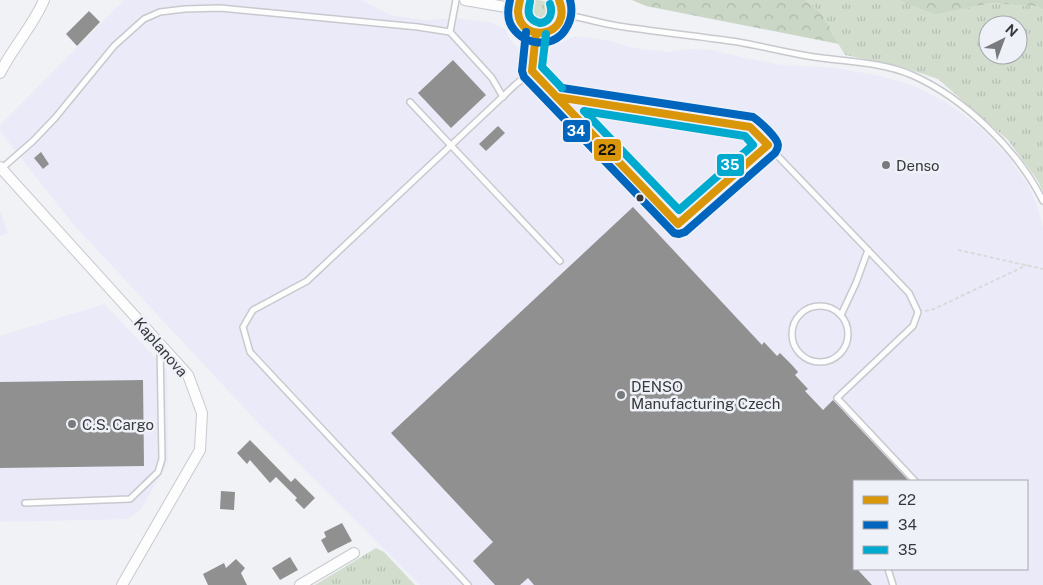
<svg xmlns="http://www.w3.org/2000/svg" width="1043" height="585" viewBox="0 0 1043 585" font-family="'Public Sans',sans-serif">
<defs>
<pattern id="grass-tufts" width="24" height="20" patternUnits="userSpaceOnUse" patternTransform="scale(1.25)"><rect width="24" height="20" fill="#d2ddce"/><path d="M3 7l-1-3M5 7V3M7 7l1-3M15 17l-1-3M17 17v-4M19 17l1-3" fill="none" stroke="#b5beb2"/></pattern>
<pattern id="forest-crowns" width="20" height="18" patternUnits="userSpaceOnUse" patternTransform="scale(1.25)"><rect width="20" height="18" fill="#cad6c6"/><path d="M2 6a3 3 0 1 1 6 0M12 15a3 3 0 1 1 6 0" fill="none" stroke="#aeb8ab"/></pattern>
</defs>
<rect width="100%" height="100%" fill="#f0f2f6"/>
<g fill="#ebeaf8" fill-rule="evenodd">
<path d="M 124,0 L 361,0 L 390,15 L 424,20 L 457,18 L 493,23 L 505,29 L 510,40 L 519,48 L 531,54 L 545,51 L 554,46 L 575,36 L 611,41 L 633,48 L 669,52 L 691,49 L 711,50 L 754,60 L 781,65 L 836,68 L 880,76 L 912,85 L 949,104 L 982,129 L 1009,158 L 1028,185 L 1038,208 L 1043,228 L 1043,585 L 420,585 L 263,428 L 72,223 L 0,131 L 0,125 ZM 854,481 L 1027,481 L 1027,569 L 854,569 Z"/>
<polygon points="0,210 8,233 0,236"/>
<polygon points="104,304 167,370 168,462 141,509 128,519 0,522 0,336"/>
</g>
<g fill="url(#grass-tufts)" fill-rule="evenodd">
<path d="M 530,0 C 538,0 548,0 552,6 C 554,9 554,14 552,17 C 543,38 512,18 530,0 Z"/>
<path d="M 805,0 L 898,0 L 935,15 L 991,3 L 1040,7 L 1043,10 L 1043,192 L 1038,181 L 1008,140 L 938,79 L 899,66 L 845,55 L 833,35 L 829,25 L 820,12 ZM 988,25 L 1018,25 L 1018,55 L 988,55 Z"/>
<polygon points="376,548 384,552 415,585 315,585"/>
</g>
<g fill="url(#forest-crowns)">
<polygon points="632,0 805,0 820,12 829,25 833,35 839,44 646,6"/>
<polygon points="898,0 1043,0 1043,10 1040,7 991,3 935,15"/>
</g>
<g fill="#909091">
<polygon points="89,11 100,22 77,46 66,34"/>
<polygon points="453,60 486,95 451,128 418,93"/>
<polygon points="498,126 505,133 486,151 479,144"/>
<polygon points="41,152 49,164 43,169 34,158"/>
<polygon points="633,207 762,345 764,342 777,356 780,353 792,365 798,372 795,375 808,389 805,391 823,410 833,400 909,481 854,481 854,569 857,569 872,585 534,585 528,578 520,585 495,585 473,561 493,542 391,433"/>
<polygon points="143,380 144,466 0,468 0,382"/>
<polygon points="250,440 291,482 295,478 315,498 304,509 295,500 297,498 276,477 270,483 250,460 247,464 237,453"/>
<polygon points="221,491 235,492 234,510 220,509"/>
<polygon points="342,523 352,541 328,553 321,540 326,537 324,532"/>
<polygon points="290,557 298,570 280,580 272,568"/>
<polygon points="236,559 245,568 241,573 247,585 208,585 203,574 224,563 226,568"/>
</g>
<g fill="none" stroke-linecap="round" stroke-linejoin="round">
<defs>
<g id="lane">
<polyline points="456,0 450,32 492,78 503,97"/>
<path d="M 562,14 C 581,17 599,23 618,26 C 657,32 698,36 738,42 C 761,46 784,52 808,56 C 843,62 879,61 912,75 C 964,98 1018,150 1043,201"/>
<polyline points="536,33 532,71 678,224 768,145"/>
<polyline points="557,97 750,127 909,293 918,312 913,326 837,398 915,481"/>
<polyline points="410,102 560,261"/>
<polyline points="1,169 33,141 55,118 114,46 144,19 160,12 185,9 220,8 418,27 450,32"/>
<circle cx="820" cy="334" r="28"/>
<polyline points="841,315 856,283 868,250"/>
<polyline points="25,503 130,499 158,472 162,459 160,345"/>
<polyline points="888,569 893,585"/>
<polyline points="468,585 250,352 243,327 253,310 307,281 515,85 532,71"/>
</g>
<g id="street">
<polyline points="465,0 517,9"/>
<path d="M 520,0 C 507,29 549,47 560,20 C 563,13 562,6 559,0"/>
<path d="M 0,73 C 13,47 33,26 44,0"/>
<polyline points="0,167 188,375 202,413 200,450 122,585"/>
<polyline points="300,585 354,553"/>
</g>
</defs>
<use href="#lane" stroke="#c7c9cc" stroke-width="8"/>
<use href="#street" stroke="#c7c9cc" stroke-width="12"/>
<g stroke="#dadadc" stroke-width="2" stroke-dasharray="4 2.5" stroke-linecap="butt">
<polyline points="958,250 1043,269"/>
<polyline points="925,311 934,309 1027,265"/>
</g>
<use href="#lane" stroke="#fdfdfe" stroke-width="5"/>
<use href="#street" stroke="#fdfdfe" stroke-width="10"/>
<defs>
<g id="bus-1">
<path d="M 520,0 C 519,4 518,8 518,12 C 520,45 574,37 559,0"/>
<polyline points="536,33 532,71 678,224 768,145 750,127 557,97"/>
</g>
<g id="bus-2">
<path d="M 510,0 C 508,8 507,16 510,23 C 520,45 552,50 565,30 C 572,20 573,11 570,0"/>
<path d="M 526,32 L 522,71 L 524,77 L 674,233 L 679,234 L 685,232 L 775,153 C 777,150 778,149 778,145 C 778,138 759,121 753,117 L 562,88"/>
</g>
<g id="bus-3">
<path d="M 530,2 C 527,13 528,20 540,23 C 550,22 553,13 550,4"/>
<polyline points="546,34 542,67 562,88"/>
<polygon points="584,111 745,136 753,145 679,210"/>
</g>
</defs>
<use href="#bus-1" stroke="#eef1f8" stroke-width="11"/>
<use href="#bus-2" stroke="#eef1f8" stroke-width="11"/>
<use href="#bus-3" stroke="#eef1f8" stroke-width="11"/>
<use href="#bus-1" stroke="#da9609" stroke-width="8"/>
<use href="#bus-2" stroke="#0065bd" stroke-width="8"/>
<use href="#bus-3" stroke="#00a9ce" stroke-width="8"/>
</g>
<g fill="#787a7d" stroke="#eef1f8" stroke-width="2">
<circle cx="886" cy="165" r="5"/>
<circle cx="621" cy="395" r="5"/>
<circle cx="72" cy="424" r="5"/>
</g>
<circle fill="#38393c" stroke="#eef1f8" stroke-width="2" cx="640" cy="198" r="4.5"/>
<g text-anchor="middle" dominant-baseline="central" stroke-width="5" stroke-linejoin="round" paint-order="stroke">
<g font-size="15" fill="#38393c" stroke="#eef1f8" text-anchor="start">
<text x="896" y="165">Denso</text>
<text x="631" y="386">DENSO<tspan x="631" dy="17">Manufacturing Czech</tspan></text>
<text x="82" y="424">C.S. Cargo</text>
</g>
<g font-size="15" fill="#38393c" stroke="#eef1f8">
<text transform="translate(161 347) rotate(49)">Kaplanova</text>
</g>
</g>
<g stroke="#eef1f8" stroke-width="2">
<rect x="562" y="119" width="29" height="24" rx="5" fill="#0065bd"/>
<rect x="593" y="138" width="29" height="24" rx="5" fill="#da9609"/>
<rect x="716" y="153" width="29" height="24" rx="5" fill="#00a9ce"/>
</g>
<g font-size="14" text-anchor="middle" font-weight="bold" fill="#fff">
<text x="576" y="136">34</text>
<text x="730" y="170">35</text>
</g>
<g font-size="14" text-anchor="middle" font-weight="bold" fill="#111">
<text x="607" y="155">22</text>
</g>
<rect x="853" y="480" width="175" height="90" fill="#eef1f8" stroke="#a5a7ad"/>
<rect x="863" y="496" width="25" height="8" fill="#da9609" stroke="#a5a7ad"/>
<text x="898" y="505" font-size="15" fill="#38393c">22</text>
<rect x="863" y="521" width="25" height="8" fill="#0065bd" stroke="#a5a7ad"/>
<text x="898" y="530" font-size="15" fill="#38393c">34</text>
<rect x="863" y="546" width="25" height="8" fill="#00a9ce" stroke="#a5a7ad"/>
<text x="898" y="555" font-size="15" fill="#38393c">35</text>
<g transform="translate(1003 40) rotate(42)"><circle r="24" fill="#eef1f8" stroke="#a5a7ad"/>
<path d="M0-4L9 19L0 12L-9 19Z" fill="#787a7d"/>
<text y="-8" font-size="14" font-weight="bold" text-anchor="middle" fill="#38393c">N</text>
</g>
</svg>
